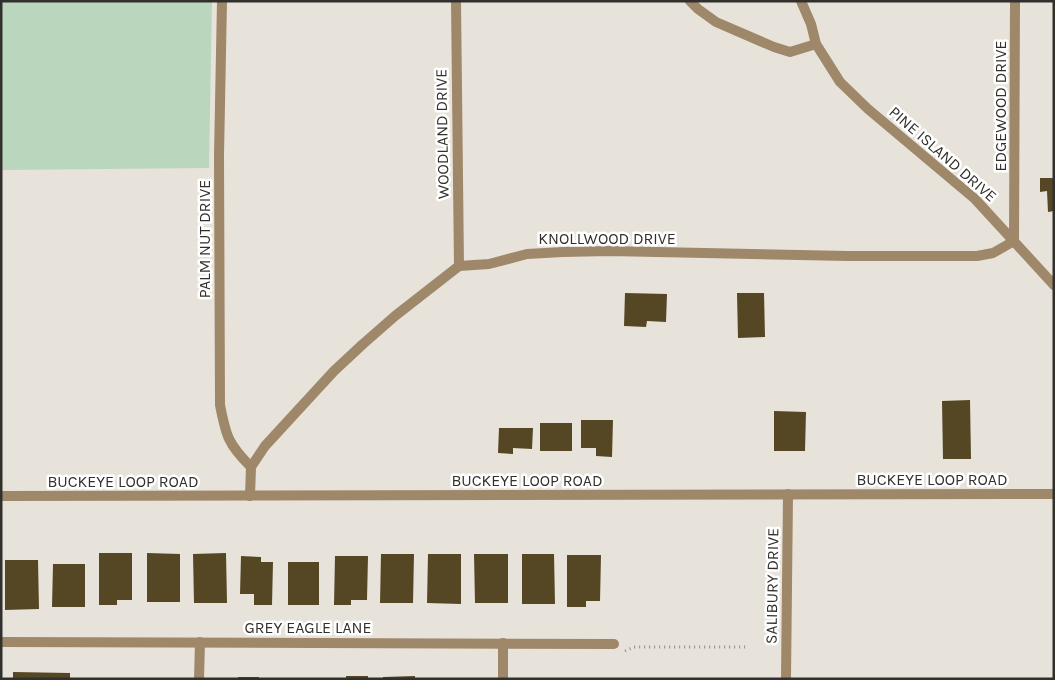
<svg xmlns="http://www.w3.org/2000/svg" width="1055" height="680" viewBox="0 0 1055 680" font-family="Karla,sans-serif">
<rect width="100%" height="100%" fill="#e8e3da"/>
<polygon fill="#bad6bc" points="1,1 212,1 209,168 1,170"/>
<g fill="#554624">
<polygon points="1040,178 1054,178 1054,211 1048,212 1047,191 1040,192"/>
<polygon points="625,293 667,294 666,322 647,321 646,327 624,326"/>
<polygon points="737,293 764,293 765,337 738,338"/>
<polygon points="970,400 971,459 943,459 942,401"/>
<polygon points="774,411 806,412 805,451 774,451"/>
<polygon points="581,420 613,420 612,457 596,456 596,448 581,448"/>
<rect x="540" y="423" width="32" height="28"/>
<polygon points="499,428 533,428 532,449 513,448 513,454 498,453"/>
<polygon points="99,553 132,553 132,600 117,600 117,605 99,605"/>
<polygon points="147,553 180,554 180,602 147,602"/>
<polygon points="226,553 227,603 194,603 193,554"/>
<polygon points="381,554 414,554 413,603 380,603"/>
<polygon points="428,554 461,554 461,604 427,603"/>
<polygon points="474,554 508,554 508,603 475,603"/>
<polygon points="522,554 554,554 555,604 522,604"/>
<polygon points="567,555 601,555 600,601 586,601 586,607 567,607"/>
<polygon points="241,556 261,557 261,562 273,562 272,605 254,605 254,594 240,594"/>
<polygon points="335,556 368,556 367,600 351,600 351,605 334,605"/>
<polygon points="5,560 38,560 39,609 5,610"/>
<rect x="288" y="562" width="31" height="43"/>
<polygon points="53,564 85,564 85,607 52,607"/>
<polygon points="13,672 70,673 70,679 13,679"/>
<rect x="346" y="676" width="22" height="3"/>
<polygon points="415,676 415,679 383,679 383,677"/>
<rect x="238" y="677" width="21" height="2"/>
</g>
<g fill="none" stroke-linecap="round" stroke-linejoin="round">
<polyline stroke="#8f8c86" stroke-width="3" stroke-dasharray="1 4" stroke-linecap="butt" points="625,651 634,647 749,647"/>
<g stroke="#9f876a" stroke-width="10">
<path d="M 222,1 L 219,155 L 220,405 C 226,436 228,444 251,467"/>
<polyline points="456,1 459,266"/>
<polyline points="690,1 698,9 716,22 774,47 790,52 816,44"/>
<polyline points="801,1 811,24 816,44 840,82 868,109 975,199 1054,285"/>
<polyline points="250,496 251,467 265,446 334,371 363,344 395,316 459,266 489,264 527,254 563,252 609,251 848,256 977,256 993,253 1014,241 1015,1"/>
<polyline points="1,642 614,644"/>
<polyline points="503,643 503,679"/>
<polyline points="199,679 200,642"/>
<polyline points="786,679 788,494"/>
</g>
<polyline stroke="#9f876a" stroke-width="10" points="1,496 1054,494"/>
</g>
<g text-anchor="middle" dominant-baseline="central" stroke-width="5" stroke-linejoin="round" paint-order="stroke">
<g font-size="16" fill="#31302c" stroke="#fff">
<text transform="translate(1000 106) rotate(-90)">EDGEWOOD DRIVE</text>
<text transform="translate(442 134) rotate(-91)">WOODLAND DRIVE</text>
<text transform="translate(943 154) rotate(41)">PINE ISLAND DRIVE</text>
<text x="607" y="238">KNOLLWOOD DRIVE</text>
<text transform="translate(204 239) rotate(-90)">PALM NUT DRIVE</text>
<text x="932" y="479">BUCKEYE LOOP ROAD</text>
<text x="527" y="480">BUCKEYE LOOP ROAD</text>
<text x="123" y="481">BUCKEYE LOOP ROAD</text>
<text transform="translate(772 586) rotate(-89)">SALIBURY DRIVE</text>
<text x="308" y="627">GREY EAGLE LANE</text>
</g>
</g>
<rect width="1055" height="680" fill="none" stroke="#31302c" stroke-width="5"/>
</svg>
